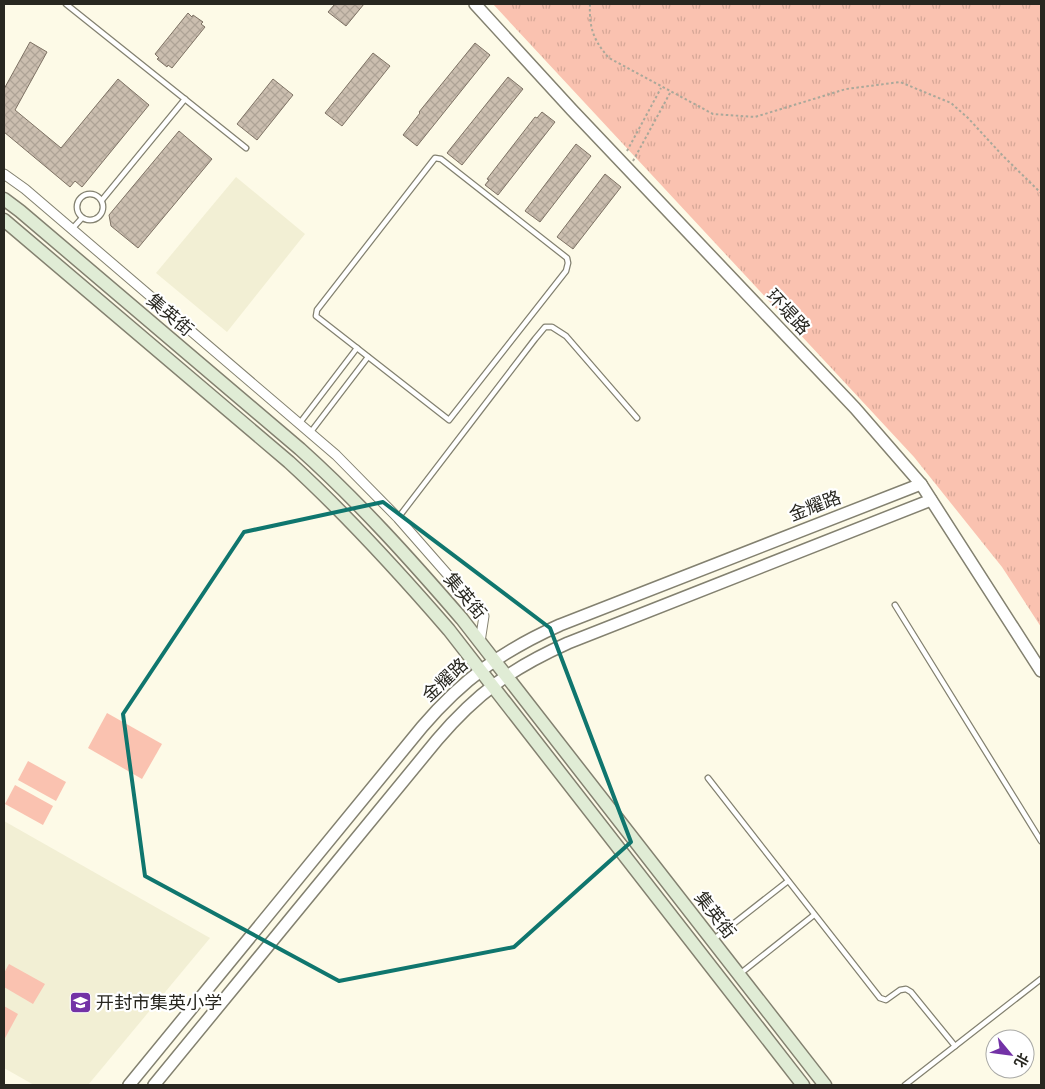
<svg xmlns="http://www.w3.org/2000/svg" width="1045" height="1089" viewBox="0 0 1045 1089" font-family="Karla,'Noto Sans SC',sans-serif">
<defs>
<pattern id="park-tufts" width="24" height="20" patternUnits="userSpaceOnUse" patternTransform="scale(1.25)"><rect width="24" height="20" fill="#fac2b0"/><path d="M3 7l-1-3M5 7V3M7 7l1-3M15 17l-1-3M17 17v-4M19 17l1-3" fill="none" stroke="#d6a797"/></pattern>
<pattern id="building-cross-hatch" width="8" height="8" patternUnits="userSpaceOnUse" patternTransform="scale(1.25)"><rect width="8" height="8" fill="#cbbeaf"/><path d="M0 0l8 8M0 8l8-8" fill="none" stroke="#aea396"/></pattern>
</defs>
<rect width="100%" height="100%" fill="#fdfae7"/>
<g fill="#f2efd4">
<polygon points="236,177 305,234 227,332 156,273"/>
<polygon points="4,821 210,938 88,1085 34,1085 4,1068"/>
</g>
<g fill="#fac2b0">
<polygon points="107,713 162,744 142,779 88,748"/>
<polygon points="28,761 66,782 56,801 18,780"/>
<polygon points="15,785 53,806 43,825 5,804"/>
<polygon points="9,964 45,984 33,1004 4,987 4,973"/>
<polygon points="4,1006 18,1014 4,1040"/>
</g>
<polygon fill="url(#park-tufts)" points="493,4 1041,4 1041,627 1002,567 914,457"/>
<g fill="url(#building-cross-hatch)" stroke="#7e7264">
<polygon points="335,4 364,4 346,26 328,12"/>
<polygon points="188,13 192,17 193,15 203,22 201,24 205,27 172,68 168,65 167,67 157,59 159,58 155,54"/>
<polygon points="30,42 47,52 15,110 61,148 118,79 149,105 82,187 75,181 70,187 4,132 4,89"/>
<polygon points="475,43 490,55 417,146 403,135 420,113 419,112"/>
<polygon points="373,53 390,66 342,126 325,113"/>
<polygon points="508,77 523,89 462,165 447,153"/>
<polygon points="273,79 293,95 257,140 237,124"/>
<polygon points="542,112 555,122 498,195 485,185 489,180 487,179 535,117 537,118"/>
<polygon points="179,131 212,159 138,248 111,226 109,215"/>
<polygon points="576,144 591,156 540,222 525,211"/>
<polygon points="605,174 621,187 573,249 557,237"/>
</g>
<g fill="none" stroke-linecap="round" stroke-linejoin="round">
<defs>
<g id="service">
<polyline points="66,4 246,148"/>
<polygon points="435,158 441,159 567,258 568,263 566,271 449,420 316,316 317,310"/>
<circle cx="90" cy="207" r="13"/>
<polyline points="102,200 185,99"/>
<polyline points="72,229 82,218"/>
<polyline points="299,424 357,348"/>
<polyline points="310,433 368,357"/>
<polyline points="398,518 535,339 545,327 552,327 566,336 637,418"/>
<polyline points="895,605 1041,841"/>
<polyline points="708,778 880,998 886,1000 900,990 906,989 911,992 955,1046"/>
<polyline points="714,939 788,881"/>
<polyline points="741,973 814,915"/>
<polyline points="905,1085 1041,979"/>
</g>
<polyline id="minor" points="4,174 25,189 336,455 398,518 484,616 480,642"/>
<g id="tertiary">
<polyline points="475,4 572,110 855,408 921,484 1041,671"/>
<path d="M 129,1085 L 422,727 C 463,679 502,651 560,625 L 921,484"/>
<path d="M 154,1085 L 437,740 C 477,693 512,668 568,643 L 931,500"/>
</g>
<g id="secondary">
<path d="M 4,199 L 20,211 L 300,449 C 359,502 411,560 462,619 L 825,1085"/>
<path d="M 4,220 L 289,462 C 346,514 398,571 449,630 L 803,1085"/>
</g>
</defs>
<use href="#service" stroke="#838170" stroke-width="7"/>
<use href="#minor" stroke="#838170" stroke-width="11"/>
<use href="#tertiary" stroke="#838170" stroke-width="14"/>
<use href="#secondary" stroke="#838170" stroke-width="15"/>
<g stroke="#aaa89a" stroke-width="2" stroke-dasharray="2.5 2.5" stroke-linecap="butt">
<path d="M 590,4 C 589,27 593,40 609,58 L 713,114 L 755,117 L 846,89 L 900,82 L 951,103 L 968,118 L 1003,156 L 1041,193"/>
<polyline points="627,151 661,88"/>
<polyline points="633,161 670,93"/>
</g>
<use href="#service" stroke="#fff" stroke-width="4.5"/>
<use href="#minor" stroke="#fff" stroke-width="9"/>
<use href="#tertiary" stroke="#fff" stroke-width="11"/>
<use href="#secondary" stroke="#e0ecd5" stroke-width="12"/>
</g>
<path fill="none" stroke="#0f766e" stroke-width="4" stroke-linejoin="round" d="M 383,502 L 550,628 L 631,842 L 514,947 L 339,981 L 145,876 L 123,714 L 244,532 Z"/>
<defs>
<symbol id="school-square" viewBox="-11 -11 22 22"><rect x="-9" y="-9" width="18" height="18" rx="4" fill="#7332a6" stroke="#fff"/><path d="M0-5L7-2L0 1L-7-2ZM-4 1L0 2.5L4 1V4Q0 6-4 4Z" fill="#fff"/></symbol>
</defs>
<g fill-rule="evenodd">
<use href="#school-square" x="68" y="990" width="25" height="25"/>
</g>
<g text-anchor="middle" dominant-baseline="central" stroke-width="4.5" stroke-linejoin="round" paint-order="stroke">
<g font-size="18" fill="#282720" stroke="#fff">
<text transform="translate(788 312) rotate(47)">环堤路</text>
<text transform="translate(170 315) rotate(40)">集英街</text>
<text transform="translate(815 506) rotate(-21)">金耀路</text>
<text transform="translate(465 596) rotate(50)">集英街</text>
<text transform="translate(445 680) rotate(-43)">金耀路</text>
<text transform="translate(715 915) rotate(52)">集英街</text>
</g>
<g font-size="18" fill="#282720" stroke="#fff" text-anchor="start">
<text x="96" y="1003">开封市集英小学</text>
</g>
</g>
<rect width="1045" height="1089" fill="none" stroke="#282720" stroke-width="10"/>
<g transform="translate(1010 1054) rotate(119)"><circle r="24" fill="#ffffff" stroke="#a9a9a6"/>
<path d="M0-4L9 19L0 12L-9 19Z" fill="#7332a6"/>
<text y="-8" font-size="14" font-weight="bold" text-anchor="middle" fill="#282720">北</text>
</g>
</svg>
